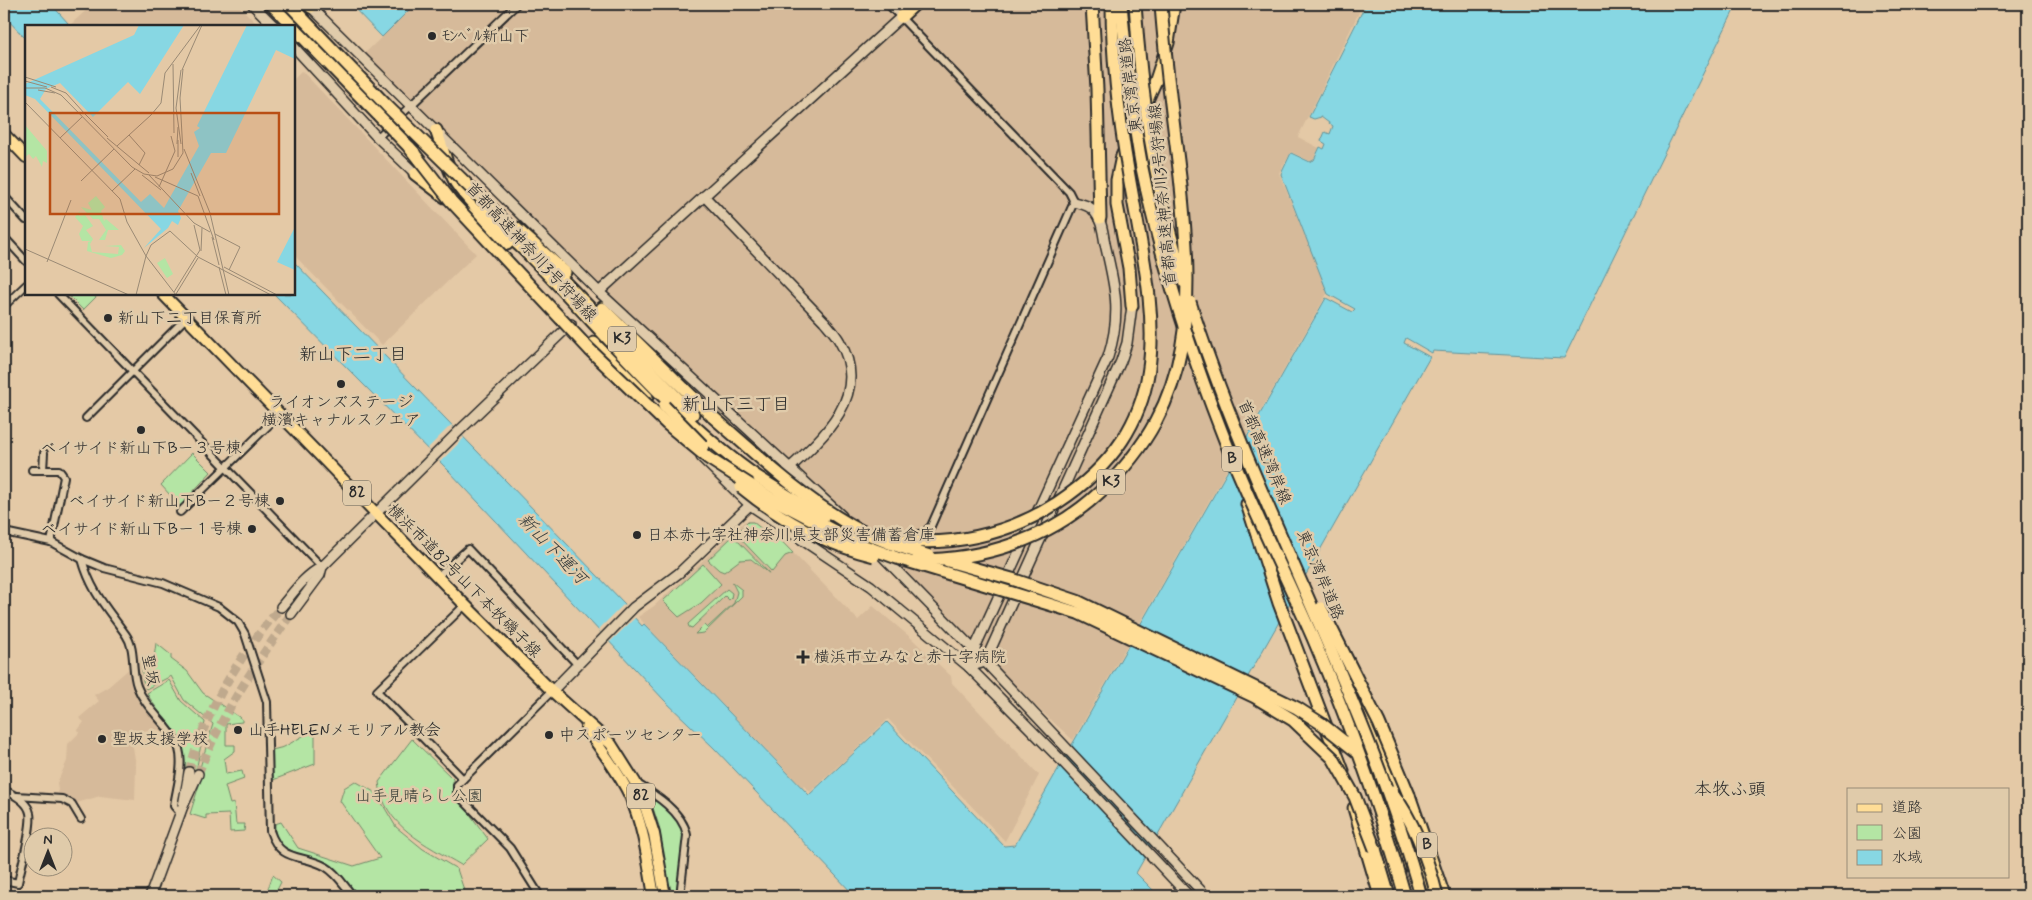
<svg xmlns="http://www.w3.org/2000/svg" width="2032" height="900" viewBox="0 0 2032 900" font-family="Mynerve,'Klee One',sans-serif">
<rect width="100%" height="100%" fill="#e4c9a6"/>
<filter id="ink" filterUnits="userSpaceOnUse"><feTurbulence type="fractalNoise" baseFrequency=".02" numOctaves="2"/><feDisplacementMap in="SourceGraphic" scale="10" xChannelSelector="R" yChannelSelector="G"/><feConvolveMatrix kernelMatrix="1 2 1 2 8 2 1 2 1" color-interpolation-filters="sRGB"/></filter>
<g filter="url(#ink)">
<g fill="#d6ba9a">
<polygon points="93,4 237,4 259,26 69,26"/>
<polygon points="416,4 1363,4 1298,137 1319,148 1313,160 1310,161 1291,152 1279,173 1328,292 1073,740 974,650 361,57"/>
<polygon points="302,71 476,254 382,345 294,255 294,79"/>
<polygon points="745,521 753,521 763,529 767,526 858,620 873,606 910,637 951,676 952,683 1039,775 1005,841 888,719 809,794 638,617 654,606"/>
<polygon points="130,668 134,690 142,706 162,730 152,729 131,734 136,766 135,800 100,796 77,803 59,797 57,783 67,761 68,744 79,733 78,730 84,722 79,718 99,701 94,695 108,687"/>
</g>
<g fill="#b4e5a4" stroke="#708868">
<polygon points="67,294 99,294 83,310"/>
<polygon points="192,453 211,472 180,506 161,485"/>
<polygon points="748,522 753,522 763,530 767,526 793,553 785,556 772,572 736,534"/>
<polygon points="733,536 770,574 751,559 740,560 724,572 719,570 708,560"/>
<polygon points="703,564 721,584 701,603 679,617 663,601"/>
<polygon points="732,582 742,590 742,596 704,633 695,634 704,625 707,628 734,603 737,592"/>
<polygon points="727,589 732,593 731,598 729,600 725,596 692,628 689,627 688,624"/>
<polygon points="156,643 171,655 171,659 187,671 203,693 242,719 242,722 226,724 226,745 235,745 235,751 224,759 226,774 242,771 244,779 225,786 230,804 234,803 236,824 245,824 244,831 230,832 229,814 206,815 206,819 190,814 202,776 199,771 213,724 184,700 171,676 146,689 143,681 141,659 154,658"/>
<path d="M 169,680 L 181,701 L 205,722 L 196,772 L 183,770 C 188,734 162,722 147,693 Z"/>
<polygon points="315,729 315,764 273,780 272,750 284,747"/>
<path d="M 412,739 L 453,779 L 453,791 L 488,839 L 461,865 C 427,845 383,826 379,782 Z"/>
<path d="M 355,781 L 376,793 L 396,827 L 423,849 L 457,869 L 466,896 L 359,896 C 350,886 341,872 330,864 C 310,852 273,857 275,824 L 281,822 L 298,848 L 354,866 L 380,858 L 340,801 L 344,788 Z"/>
<polygon points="647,790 683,825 685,838 677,896 670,896 659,826"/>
<polygon points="273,875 281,882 274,896 260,896 267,891"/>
</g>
<g fill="#87d7e3" stroke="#629299">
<polygon points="4,4 39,4 45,9 51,4 68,23 64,26 26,26 26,39 4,16"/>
<polygon points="350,4 415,4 382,37"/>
<polygon points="1366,4 1737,4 1564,358 1433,351 1432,353 1406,338 1404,343 1430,357 1136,873 1159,896 855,896 714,748 665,701 449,471 274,294 294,294 294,262 625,604 624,606 642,626 644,624 809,795 887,722 1004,846 1015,845 1326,298 1352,312 1355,309 1328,294 1281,174 1291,153 1310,162 1314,160 1320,147 1324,149 1326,144 1321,141 1325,132 1330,134 1333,126 1321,117 1314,119 1309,117"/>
</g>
<g fill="#e4c9a6">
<polygon points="451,425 464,438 440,462 427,449"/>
<polygon points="624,604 636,617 610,642 598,630"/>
<polygon points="850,754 809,794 803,787 804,786 810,792"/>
</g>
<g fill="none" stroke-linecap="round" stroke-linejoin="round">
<g stroke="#bfa98d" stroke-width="9" stroke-dasharray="9 4.5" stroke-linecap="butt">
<path d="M 189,772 C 206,709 239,656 281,607"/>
<path d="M 198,774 C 221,715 255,665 291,614"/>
</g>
<defs>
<g id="street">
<polyline points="888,4 1069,192 1074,202 931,526 924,533 904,537"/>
<polyline points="378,137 517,4"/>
<polyline points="4,196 26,220"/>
<polyline points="4,237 26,261"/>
<polyline points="58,294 322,567"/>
<polyline points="5,305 26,285"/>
<polyline points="86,418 186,318"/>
<polyline points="32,470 59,470 64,477 51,542"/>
<polyline points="43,470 44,453"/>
<polyline points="180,512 280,414"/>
<path d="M 4,532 L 51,542 L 82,559 L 104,568 L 163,583 L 219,607 L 238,622 L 245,634 L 267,702 L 270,831 C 281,864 302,853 326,867 C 337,873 345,887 353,896"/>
<path d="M 82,559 C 91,592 107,608 126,635 C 136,649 131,670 137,686 C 146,711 172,726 179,749 C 184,766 176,790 174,806 L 181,814"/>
<polyline points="438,576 468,549 577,664"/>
<polyline points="463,779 377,691 465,605"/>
<path d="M 636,783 C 654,794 683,812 687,835 L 680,896"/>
<path d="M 4,790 C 13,794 28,802 30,813 C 33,826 21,867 18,883 L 4,880"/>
<polyline points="17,796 62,799 72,804 81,819"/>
<polyline points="540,896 510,848 457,794 457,785 552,691"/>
</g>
<g id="secondary">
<polyline points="252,4 274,26"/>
<polyline points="308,4 599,292 842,516"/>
<polyline points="294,47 375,135 420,178"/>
<path d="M 704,196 L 824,321 C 829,327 836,334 840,342 C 876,404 807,450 768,488"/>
<polyline points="599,292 901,17"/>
<polyline points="701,457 750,505 871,586 969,667 1061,760 1189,896"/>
<polyline points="860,533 974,650 1206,896"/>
<path d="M 281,607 C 293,593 305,575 322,567 L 458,432 L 571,324"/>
<polyline points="291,614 320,575 322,567"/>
<path d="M 969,667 L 974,650 L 1108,357 C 1122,314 1115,286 1105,244 C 1103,233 1102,220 1094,211 C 1089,205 1081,204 1074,202"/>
<polyline points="969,667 985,662 1121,361 1127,343 1132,306"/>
<polyline points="552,691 634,607 679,573 753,502"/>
<polyline points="183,806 189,772"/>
<polyline points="150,896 183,806 198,774"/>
</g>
<g id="primary">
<polyline points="4,134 26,157"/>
<polyline points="163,294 465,605 552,691 611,744 635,782 645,806 654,834 665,896"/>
<path d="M 586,728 C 601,750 619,772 630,796 C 644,828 648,862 654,896"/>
</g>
<g id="highway">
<polyline points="271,4 293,26"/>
<polyline points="310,4 311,7"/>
<polyline points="1092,4 1097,89 1100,218"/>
<polyline points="901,17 915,4"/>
<path d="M 436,130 C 442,146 447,168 456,183 C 474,210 501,227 523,249 C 601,326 669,416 759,478"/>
<polyline points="415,174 445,197"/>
<polyline points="484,201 520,237"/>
<polyline points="468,214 507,244"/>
<polyline points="516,228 565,272"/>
<polyline points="552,269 693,414"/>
<polyline points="1132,306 1129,268 1117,205 1117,180 1122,156 1156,80 1168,43 1174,4"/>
<polyline points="602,308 713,417"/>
<polyline points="594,343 647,397"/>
<polyline points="1247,504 1279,603 1343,771"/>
<polyline points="1343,666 1384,760 1428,896"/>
<polyline points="1380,787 1401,866"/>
<polyline points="1409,795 1444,896"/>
<polyline points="1354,808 1380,896"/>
<polyline points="1375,849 1389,896"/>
</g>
</defs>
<use href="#street" stroke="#2b2b2b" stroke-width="10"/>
<use href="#secondary" stroke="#2b2b2b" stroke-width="12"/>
<use href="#primary" stroke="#2b2b2b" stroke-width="14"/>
<use href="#highway" stroke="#2b2b2b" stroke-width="15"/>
<use href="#street" stroke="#e0cbaa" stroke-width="6"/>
<use href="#secondary" stroke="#e0cbaa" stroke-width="9"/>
<use href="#primary" stroke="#ffdd96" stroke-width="10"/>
<use href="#highway" stroke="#ffdd96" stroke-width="11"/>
<defs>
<g id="highway-bridge">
<polyline points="289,4 387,106 484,201"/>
<path d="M 1121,4 C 1126,59 1132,114 1142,168 C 1160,257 1188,345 1221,430 C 1248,501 1283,569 1313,638 C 1349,722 1380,808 1405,896"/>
<path d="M 1135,4 C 1141,98 1156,192 1184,282"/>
<polyline points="294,28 414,152"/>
<polyline points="409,147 451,201 590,350 667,424 708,458 769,497 859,544 897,558 1078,613 1255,697 1293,720 1333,758 1355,797 1375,849"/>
<path d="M 1190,302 C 1254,505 1364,691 1421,896"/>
<polyline points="664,406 703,446"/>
<path d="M 713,417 C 757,455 801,497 852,526 C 877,540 903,548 930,556"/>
<polyline points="759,478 823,518"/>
<path d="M 741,487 C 780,519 824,544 874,556"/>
<path d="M 891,539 C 948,548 1008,535 1057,503 C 1188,416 1151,305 1129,176 C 1119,119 1112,62 1112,4"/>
<path d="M 917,560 C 984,560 1050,539 1100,492 C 1198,401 1193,299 1180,177 C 1173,119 1165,62 1161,4"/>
<polyline points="948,561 1012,579 1077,601 1297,708 1322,724 1357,752"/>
<polyline points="1321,608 1379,723 1409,795"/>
<path d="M 1392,792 C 1415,823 1428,859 1437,896"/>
</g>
</defs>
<use href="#highway-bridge" stroke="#2b2b2b" stroke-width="15" stroke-linecap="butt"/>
<use href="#highway-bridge" stroke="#ffdd96" stroke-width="11"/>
</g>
</g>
<g fill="#2b2b2b" stroke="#e0cbaa" stroke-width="2">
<circle cx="432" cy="36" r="5"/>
<circle cx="108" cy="318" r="5"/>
<circle cx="341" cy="384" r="5"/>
<circle cx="141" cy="430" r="5"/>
<circle cx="280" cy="501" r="5"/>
<circle cx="252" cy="529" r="5"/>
<circle cx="637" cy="535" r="5"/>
<path d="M800.5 649.5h5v5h5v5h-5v5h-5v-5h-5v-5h5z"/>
<circle cx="238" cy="730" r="5"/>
<circle cx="549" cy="735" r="5"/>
<circle cx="102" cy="739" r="5"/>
</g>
<g text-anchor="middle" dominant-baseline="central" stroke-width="5" stroke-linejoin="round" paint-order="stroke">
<g fill="#e0cbaa" stroke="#615b51" stroke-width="1">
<rect x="608" y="326.5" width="28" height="25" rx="4"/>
<rect x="1222" y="446.5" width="20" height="25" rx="4"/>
<rect x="1097" y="469.5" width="28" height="25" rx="4"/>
<rect x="343" y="480.5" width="28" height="25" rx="4"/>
<rect x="627" y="783.5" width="28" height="25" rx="4"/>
<rect x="1417" y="832.5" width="20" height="25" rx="4"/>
</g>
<g font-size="15" font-weight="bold" fill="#2b2b2b">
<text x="622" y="339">K3</text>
<text x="1232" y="459">B</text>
<text x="1111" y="482">K3</text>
<text x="357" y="493">82</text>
<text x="641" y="796">82</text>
<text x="1427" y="845">B</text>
</g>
<g font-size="16" fill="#2b2b2b" stroke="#e0cbaa" text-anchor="start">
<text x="442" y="36">ﾓﾝﾍﾞﾙ新山下</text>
<text x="118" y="318">新山下二丁目保育所</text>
<text x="341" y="402" text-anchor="middle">ライオンズステージ<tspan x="341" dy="18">横濱キャナルスクエア</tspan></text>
<text x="141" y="448" text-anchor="middle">ベイサイド新山下Bー３号棟</text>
<text x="270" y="501" text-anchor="end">ベイサイド新山下Bー２号棟</text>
<text x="242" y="529" text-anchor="end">ベイサイド新山下Bー１号棟</text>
<text x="647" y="535">日本赤十字社神奈川県支部災害備蓄倉庫</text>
<text x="814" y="657">横浜市立みなと赤十字病院</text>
<text x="248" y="730">山手HELENメモリアル教会</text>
<text x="559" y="735">中スポーツセンター</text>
<text x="112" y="739">聖坂支援学校</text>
</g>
<g font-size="16" fill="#2b2b2b" stroke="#e0cbaa">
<text transform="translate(1131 85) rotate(-97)">東京湾岸道路</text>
<text transform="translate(1163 195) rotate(-95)">首都高速神奈川3号狩場線</text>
<text transform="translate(531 252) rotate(47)">首都高速神奈川3号狩場線</text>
<text transform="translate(1264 452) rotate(67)">首都高速湾岸線</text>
<text transform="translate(1320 575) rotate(67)">東京湾岸道路</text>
<text transform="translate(464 581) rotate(45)">横浜市道82号山下本牧磯子線</text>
<text transform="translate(150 670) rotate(78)">聖坂</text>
</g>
<g font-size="16" fill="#393e37" stroke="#e0cbaa">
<text x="419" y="796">山手見晴らし公園</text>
</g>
<g font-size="18" fill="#2b2b2b" stroke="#e0cbaa">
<text x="353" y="355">新山下二丁目</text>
<text x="736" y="405">新山下三丁目</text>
<text x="1730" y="790">本牧ふ頭</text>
</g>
<g font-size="18" font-style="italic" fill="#343c3d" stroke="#e0cbaa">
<text transform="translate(552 549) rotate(46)">新山下運河</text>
</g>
</g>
<g transform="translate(25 25)">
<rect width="270" height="270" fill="#e4c9a6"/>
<path d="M 0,100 L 22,126 L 22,138 L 18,136 L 17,142 L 11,131 L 8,134 L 4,129 L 0,132 ZM 71,171 L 80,182 L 76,186 L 79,196 L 81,194 L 94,205 L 83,205 L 80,215 L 74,215 L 81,205 L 74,194 L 68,194 L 56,182 L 67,185 L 63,178 ZM 55,186 L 54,191 L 60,190 L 68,201 L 61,205 L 68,214 L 65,219 L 67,227 L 93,229 L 94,222 L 80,221 L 96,220 L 100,226 L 97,230 L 86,233 L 62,226 L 63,217 L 66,216 L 57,216 L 54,209 L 58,201 L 50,192 ZM 140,233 L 148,249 L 142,253 L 132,238 Z" fill="#b4e5a4"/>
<path d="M 114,0 L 159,0 L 115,69 L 103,57 L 68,92 L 35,58 L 21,64 L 15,74 L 116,177 L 125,169 L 139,183 L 174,121 L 169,107 L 175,103 L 172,101 L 222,0 L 270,0 L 270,34 L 251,25 L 201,128 L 186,128 L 153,186 L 156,193 L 153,200 L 147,196 L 143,203 L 119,223 L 136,204 L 10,74 L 0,70 L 0,59 L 109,10 ZM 270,202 L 270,245 L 252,237 Z" fill="#87d7e3"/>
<path fill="none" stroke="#9a8a75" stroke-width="1" d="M 148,39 L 149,108M 156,45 L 151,83 L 156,119M 157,45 L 177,0M 0,52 L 31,62M 0,56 L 22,62M 26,62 L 41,68 L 60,89M 0,63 L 20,63 L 36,70 L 107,142 L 119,149 L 132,151 L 148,144 L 158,128 L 155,73 L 158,44M 13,65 L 30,68M 0,77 L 95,174 L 102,197 L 121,231 L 111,270M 60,89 L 83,112M 126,90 L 136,78 L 140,48 L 175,1M 104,110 L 120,128 L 114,140M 35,113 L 57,92M 82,113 L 124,148M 153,115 L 153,132M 152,119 L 153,102M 92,121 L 126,90M 159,124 L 185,188 L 204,270M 166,148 L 175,171M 117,150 L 136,165M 124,150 L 169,198 L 185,207M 130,152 L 173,171 L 189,215M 56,156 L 89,124M 134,162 L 150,126 L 146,111M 87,166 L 110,144M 190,209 L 215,222 L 204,245M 187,212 L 194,240M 0,224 L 104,270M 176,226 L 177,203M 22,237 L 46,175M 194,242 L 201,270M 199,242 L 252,270M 149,267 L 175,225 L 169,200M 151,269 L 173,233M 151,270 L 121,231 L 126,220 L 145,206 L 173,232 L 246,270"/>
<path fill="#b94e14" fill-opacity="0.15" stroke="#b94e14" stroke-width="2.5" d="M 25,88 L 254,88 L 254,189 L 25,189 Z"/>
<rect width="270" height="270" fill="none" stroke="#2b2b2b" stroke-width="2.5"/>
</g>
<rect width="2032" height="900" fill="none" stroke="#e0cbaa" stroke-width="20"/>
<rect x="10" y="10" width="2012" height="880" fill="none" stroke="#2b2b2b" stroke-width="2" filter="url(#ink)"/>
<rect x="1847" y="788" width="162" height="90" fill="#e0cbaa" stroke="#988b77"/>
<rect x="1857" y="804" width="25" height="8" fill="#ffdd96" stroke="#988b77"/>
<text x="1892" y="812" font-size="15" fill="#2b2b2b">道路</text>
<rect x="1857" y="825" width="25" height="15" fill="#b4e5a4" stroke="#988b77"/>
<text x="1892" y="838" font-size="15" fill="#2b2b2b">公園</text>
<rect x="1857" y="850" width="25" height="15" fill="#87d7e3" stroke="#988b77"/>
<text x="1892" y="862" font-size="15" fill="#2b2b2b">水域</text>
<g transform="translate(48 852)"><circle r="24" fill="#e0cbaa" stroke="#988b77"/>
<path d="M0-4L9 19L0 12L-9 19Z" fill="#2b2b2b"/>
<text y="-8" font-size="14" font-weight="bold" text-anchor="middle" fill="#2b2b2b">N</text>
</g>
</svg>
